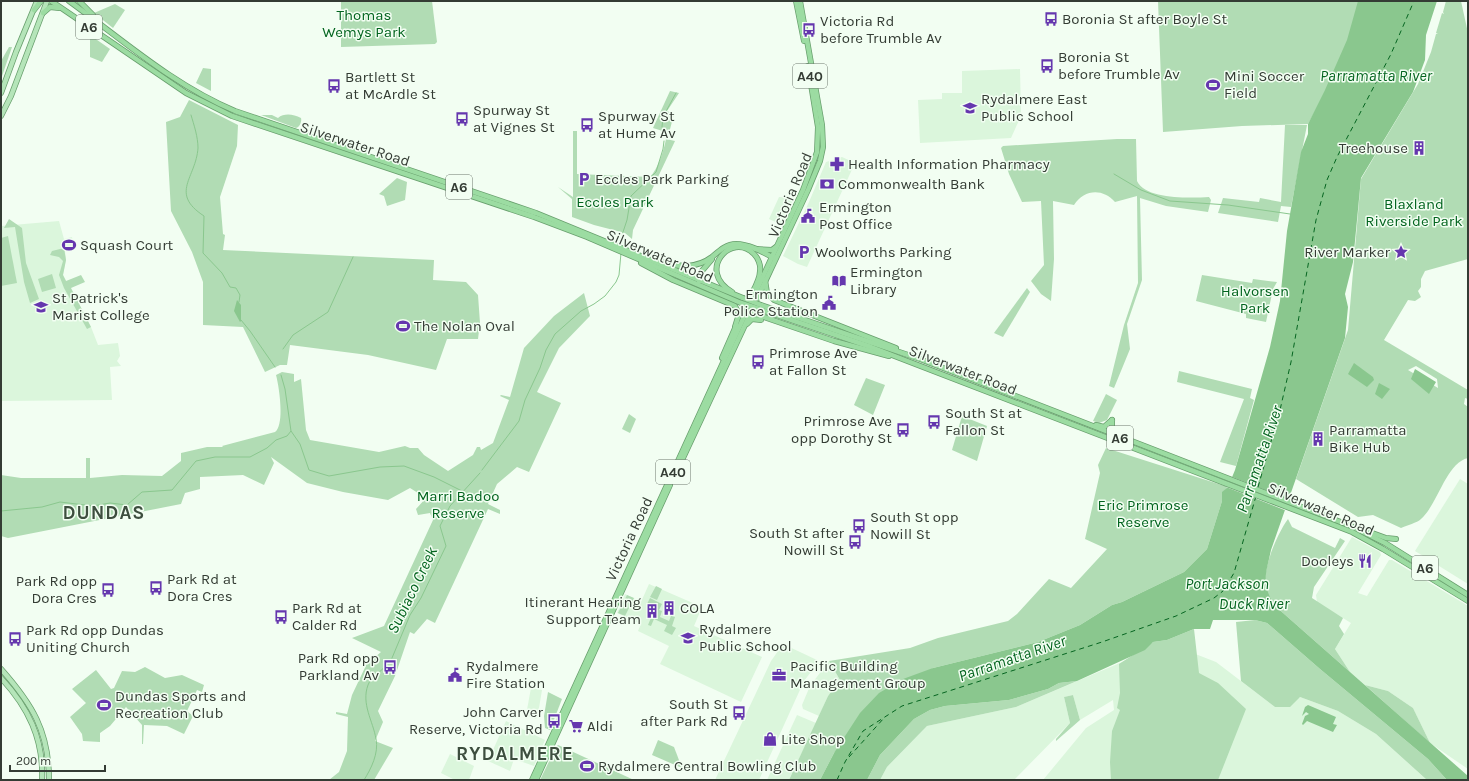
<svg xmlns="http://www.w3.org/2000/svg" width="1469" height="781" viewBox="0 0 1469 781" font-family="Karla,sans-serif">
<rect width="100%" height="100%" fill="#f2fef2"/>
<g fill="#dbf6dc">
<polygon points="1020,69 1021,116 1011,138 920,143 918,100 942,99 942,93 962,93 962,71"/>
<polygon points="842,157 855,163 807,267 798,264 783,256 809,202 826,162"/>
<polygon points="779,197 792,198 793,200 782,225 769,219"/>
<polygon points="59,221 64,239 72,237 74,248 65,251 66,260 63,275 91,327 98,345 118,343 120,356 117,361 121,366 110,367 112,400 1,401 1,226"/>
<polygon points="1460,479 1468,484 1468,584 1415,551"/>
<polygon points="1352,537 1380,552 1381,555 1358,593 1367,596 1389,560 1392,560 1468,606 1468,769 1430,743 1413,708 1388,691 1365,685 1350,672 1335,649 1351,623 1317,602 1316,595"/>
<polygon points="649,584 702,607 694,626 762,657 741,702 660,664 669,646 638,631 641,624 617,613 625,594 641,602"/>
<polygon points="1167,643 1216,662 1275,707 1300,697 1338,711 1376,734 1427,780 1043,780 1086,728 1114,710 1113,700 1080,720 1073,695 1064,697 1070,723 1014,780 880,780 887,767 927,726 1016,707"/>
<polygon points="783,644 817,660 817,664 804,681 759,780 715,780 771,661"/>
<polygon points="829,661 840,680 828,696 819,716 803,709 802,705 810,686"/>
<polygon points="531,688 542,690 538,714 536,719 526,715"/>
<polygon points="797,715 816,723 789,780 767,780"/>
<polygon points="506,721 545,740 534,766 514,759 510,771 488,761"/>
<polygon points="450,754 474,766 469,780 455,780 441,773"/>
</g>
<g fill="#b1dcb4" fill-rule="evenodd">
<polygon points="341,1 432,1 437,42 435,44 341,47"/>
<polygon points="1158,1 1377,1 1308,124 1242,126 1163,132"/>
<path d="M 1446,1 L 1461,1 L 1468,33 L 1468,259 L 1425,271 L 1421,279 L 1421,287 L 1418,291 L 1421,297 L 1415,301 L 1408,300 L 1384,340 L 1468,390 L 1468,399 L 1465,398 L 1464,404 L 1468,407 L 1468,458 C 1446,463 1438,504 1421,519 C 1417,523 1407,525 1401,528 L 1373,515 L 1358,517 L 1296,479 L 1348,330 L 1361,179 L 1418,84 L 1431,52 L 1436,34 L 1438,33 L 1436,33 L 1442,13 L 1444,14 L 1443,12 ZM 1416,366 L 1437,379 L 1438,388 L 1408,370 Z"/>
<polygon points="115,4 125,10 113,28 94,13"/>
<polygon points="90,35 110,49 102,62 90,57"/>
<polygon points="9,47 12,47 1,79 1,61"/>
<polygon points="203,68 211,69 211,91 196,83"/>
<polygon points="670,91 679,93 667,111 674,114 669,133 653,128"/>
<polygon points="189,100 238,125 237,146 220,197 223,234 225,235 223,250 434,260 433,280 466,282 478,295 480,323 478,339 447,339 436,370 368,355 290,345 287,365 280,365 265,372 243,327 203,325 203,282 192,252 171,211 166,122 180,117"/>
<path d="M 261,115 L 272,115 L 278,118 C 284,113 293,114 301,118 C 302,121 300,127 296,128 Z"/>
<polygon points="1285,125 1307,125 1291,207 1281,206 1278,222 1218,213 1223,198 1259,202 1260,198 1281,202"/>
<path d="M 573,131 L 577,131 L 577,174 L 650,177 C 658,169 664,150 666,139 L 675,141 L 633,230 L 632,239 L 625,233 L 594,225 L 572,217 L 572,199 L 558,187 L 573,197 Z"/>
<path d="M 1117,139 L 1136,139 L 1137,181 C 1146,200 1191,198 1209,197 L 1211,200 L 1208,212 L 1166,206 L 1140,198 L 1142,280 L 1127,324 L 1130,349 L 1114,388 L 1109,386 L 1124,325 L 1138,283 L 1137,196 L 1115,202 C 1103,188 1084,189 1074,205 L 1053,201 L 1054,259 L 1051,301 L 1041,294 L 1031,281 L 1044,265 L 1041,201 L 1022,202 L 1009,174 L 1001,148 L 1003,146 Z"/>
<polygon points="397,178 407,182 405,200 387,206 384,196 379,194"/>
<polygon points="9,219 22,228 26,263 39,299 30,303 24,282 15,227 4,228"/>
<polygon points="8,236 17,283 1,286 1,238"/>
<polygon points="64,248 66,260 63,275 66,281 81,275 85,282 71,288 91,327 87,329 64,288 59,275 63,261 59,257 50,255 52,251"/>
<polygon points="52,274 56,288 42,292 38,279"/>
<polygon points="1202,275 1252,283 1253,279 1277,282 1273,289 1266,322 1246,318 1246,314 1196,301"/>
<polygon points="1027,288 1030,292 1003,337 994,333"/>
<path d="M 584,293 L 590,316 L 559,348 L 537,392 L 561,403 L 529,472 L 517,467 L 497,484 L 488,504 L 500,510 L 500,514 L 488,509 L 435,623 L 427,619 L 414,634 L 410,632 L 395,676 L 378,711 L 383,722 L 375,741 L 393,748 L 374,780 L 329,780 L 339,772 L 347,751 L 348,717 L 336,714 L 336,712 L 347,714 L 352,695 L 370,657 L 374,658 L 381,652 L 352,638 L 384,626 L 433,520 L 430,513 L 418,515 L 416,509 L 426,498 L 410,488 L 388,500 L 343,492 L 307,483 L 271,457 L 274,463 L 264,485 L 243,475 L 200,477 L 200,489 L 185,493 L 181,504 L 8,538 L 1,536 L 1,475 L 21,478 L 86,478 L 86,458 L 90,458 L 90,478 L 122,475 L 162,476 L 181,461 L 181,453 L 207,447 L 223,447 L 222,446 L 275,432 C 285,424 279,386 276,375 L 282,372 L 294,374 L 294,382 L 301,379 L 306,430 L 310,440 L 379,452 L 405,446 L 410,448 L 418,448 L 424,455 L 448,471 L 473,455 L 477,447 L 480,447 L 481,450 L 493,443 L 509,400 L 500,396 L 501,395 L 510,397 L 524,348 L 554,316 Z"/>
<polygon points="1179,371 1252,389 1250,398 1254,400 1236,466 1220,462 1244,399 1177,382"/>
<polygon points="866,378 885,385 873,415 854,405"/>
<polygon points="1106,394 1117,400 1107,420 1099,423 1093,421"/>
<polygon points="629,414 636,419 630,433 622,429"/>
<polygon points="962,416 987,426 977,461 952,450"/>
<polygon points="1106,448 1228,487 1222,493 1222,501 1207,549 1184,572 1122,602 1112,605 1080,625 1038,642 933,668 834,753 820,780 789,780 828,696 840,680 829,661 910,648 938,638 1008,621 1017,614 1049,579 1071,588 1107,549 1085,539 1100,473 1098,465"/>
<path d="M 1288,519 L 1292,527 L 1335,548 L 1340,538 L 1345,541 L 1314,587 L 1312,598 L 1343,618 L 1339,626 L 1344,634 L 1335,649 L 1350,672 L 1274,605 C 1271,600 1267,595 1266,591 C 1261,571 1277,534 1288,519 Z"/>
<polygon points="656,586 662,589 657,600 650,597"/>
<polygon points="627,595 634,598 625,616 618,613"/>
<polygon points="650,598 662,604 659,610 662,611 660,617 669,621 671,616 675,617 672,626 676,628 672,635 664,631 667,625 654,619 651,626 648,625 655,608 647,604"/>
<polygon points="1255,620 1267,623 1320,669 1428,759 1447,780 1427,780 1376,734 1338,711 1300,697 1290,707 1275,707 1241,681 1236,622"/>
<polygon points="1194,629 1199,673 1218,683 1246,709 1218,780 1111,780 1110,762 1112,731 1120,710 1117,708 1120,693 1119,664 1153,642 1167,640"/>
<polygon points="145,667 165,678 182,675 204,685 202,692 197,690 187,711 193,716 184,734 167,726 144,725 143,744 142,744 142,725 126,707 110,726 100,733 100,742 83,741 82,734 70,717 86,703 72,689 96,670 111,689 114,688 122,671 135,672"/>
<polygon points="1077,681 1016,707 927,726 887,767 880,780 867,780 880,755 914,719 930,710 945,706 1009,700 1048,689 1059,683"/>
<polygon points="1365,685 1388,691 1413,708 1430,743"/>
<polygon points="548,692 562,699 550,730 545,728 544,716"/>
<polygon points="1073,695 1080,720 1056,741 1056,739 1070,723 1064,697"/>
<polygon points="658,740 674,747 682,768 652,755"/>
<polygon points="558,745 634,780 540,780 556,747"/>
</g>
<g fill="#8ac78e">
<path d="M 1358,1 L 1437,1 L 1426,35 L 1425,60 L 1413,92 L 1361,178 L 1353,262 L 1345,294 L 1348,307 L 1345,338 L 1271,550 C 1266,574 1261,582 1274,605 L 1468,776 L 1468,780 L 1447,780 L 1428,759 L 1320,669 L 1267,623 L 1255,620 L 1213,620 L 1210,629 L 1194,629 L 1167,640 L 1153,642 L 1145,650 L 1077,681 L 1059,683 L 1048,689 L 1009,700 L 945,706 L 930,710 L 914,719 L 880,755 L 867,780 L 820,780 L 834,753 L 860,713 L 879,693 L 903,679 L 933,668 L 1038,642 L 1080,625 L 1112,605 L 1122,602 L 1184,572 L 1207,549 L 1222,501 L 1222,492 L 1228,487 L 1235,470 L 1270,347 L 1280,301 L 1287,231 L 1301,152 L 1308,134 L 1308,124 L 1325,90 L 1347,40 Z"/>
<polygon points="237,300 241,305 241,321 240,322 234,311"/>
<polygon points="1354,363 1373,377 1374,380 1367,387 1348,374"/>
<polygon points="1415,369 1436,382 1429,394 1411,379"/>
<polygon points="1379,383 1390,389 1382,399 1375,394"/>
<polygon points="1308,705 1336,717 1333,724 1337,725 1333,732 1307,721 1303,725 1302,724 1305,716 1309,714 1306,712 1302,716 1305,707"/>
</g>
<polygon fill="#f2fef2" points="1230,476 1291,500 1287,511 1226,487"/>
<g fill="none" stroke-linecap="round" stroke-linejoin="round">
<g stroke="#8ac78e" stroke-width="1">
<path d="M 191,115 C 194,125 198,137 198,148 C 196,178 169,193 204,216 L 203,253 L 222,273 L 230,287 L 236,288 L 240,295 L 239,302"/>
<polyline points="662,127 663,117 676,93"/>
<polyline points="1114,174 1141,190 1170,201 1228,205 1290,214"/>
<polyline points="621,245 621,238 627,220 631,196 656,172 663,149 664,141"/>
<polyline points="241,320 250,331 275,367"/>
<polyline points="283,349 293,335 328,312 353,257"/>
<polyline points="281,375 285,389 291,431"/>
<polyline points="482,470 519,421 525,400 540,368 546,350 555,334 581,311 594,304 605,296 616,282 619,275 621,253"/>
<polyline points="1,511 42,507 60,502 93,506 110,503 127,505 142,492 172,490 196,461 215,457 250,457 267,448 276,440 287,436 291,431 300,444 309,470 329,476 380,467 404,466 434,477 464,492"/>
<polyline points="392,658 410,615 421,598 446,546 440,526 450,506 480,473"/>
<path d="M 364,780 C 371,769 379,753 376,739 C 373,721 361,704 368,685 C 371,676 382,672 388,663"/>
</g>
<g stroke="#056520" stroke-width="1" stroke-dasharray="5 4" stroke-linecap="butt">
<polyline points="1258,487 1280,410 1291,362 1316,220 1327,180 1337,157 1391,54 1414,1"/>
<polyline points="849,757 884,718"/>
<polyline points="837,780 845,762 863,731 902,706 1102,642 1176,616 1214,598 1223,591 1234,573 1256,496"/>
</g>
<defs>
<g id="primary">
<polyline points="1,93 16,52 37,1"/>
<polyline points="1,116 11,96 47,1"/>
<path d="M 1,669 C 32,704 49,731 49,780"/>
<path d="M 1,678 C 28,707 44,739 42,780"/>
</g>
<g id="trunk">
<polyline points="51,1 186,93 232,116 534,217 587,237 741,303"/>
<path d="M 69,1 C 123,40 173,85 235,111 L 536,213 L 743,298"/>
<polyline points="79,1 93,15"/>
<polyline points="796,1 804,41"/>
<polyline points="34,10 41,1"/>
<polyline points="43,13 50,7 59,8"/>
<polyline points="755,249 772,250 776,247"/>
<path d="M 661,262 C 679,267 696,269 712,257 C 719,251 726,244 736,244 C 749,244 763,252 774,258"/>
<polyline points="641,263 673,280 735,306 739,314 735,327"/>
<polyline points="765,280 767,293 774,300 896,348"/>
<polyline points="699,281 701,272 712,259"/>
<path d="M 732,292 C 696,271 731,231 754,254 C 758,258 761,265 760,271 C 760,280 754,289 750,297"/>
<polyline points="753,298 803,190 817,152 818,127 808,66"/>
<polyline points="757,299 808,190 820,161 823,147 822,125 800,1"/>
<polyline points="761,305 920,359 1351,526 1385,543 1468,595"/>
<polyline points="759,309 871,347 1352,532 1383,549 1468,601"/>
<polyline points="749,312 834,341 889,356"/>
<polyline points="747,324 752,319 761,320"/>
<polyline points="722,358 736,326"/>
<polyline points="1112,420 1112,428 1119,436"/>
<polyline points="1096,425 1104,427 1112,420"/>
<polyline points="676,473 752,310"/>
<polyline points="1364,530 1386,538 1396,539"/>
<polyline points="532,780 748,308"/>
<polyline points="536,780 670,485"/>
</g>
</defs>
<use href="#primary" stroke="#689f6d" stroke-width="6"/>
<use href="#trunk" stroke="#689f6d" stroke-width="6"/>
<use href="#primary" stroke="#b5e5b9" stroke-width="4.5"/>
<use href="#trunk" stroke="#9cdca2" stroke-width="4.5"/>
<defs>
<g id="trunk-bridge">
<polyline points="743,298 761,305"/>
<polyline points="741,303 759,309"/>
</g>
</defs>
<use href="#trunk-bridge" stroke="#689f6d" stroke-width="6" stroke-linecap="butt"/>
<use href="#trunk-bridge" stroke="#9cdca2" stroke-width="4.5"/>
</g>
<defs>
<symbol id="bus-bare" viewBox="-9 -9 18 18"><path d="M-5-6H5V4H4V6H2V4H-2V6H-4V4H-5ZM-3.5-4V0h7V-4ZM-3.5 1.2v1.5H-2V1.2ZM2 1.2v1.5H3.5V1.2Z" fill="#6537ae" stroke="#f2fef2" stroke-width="2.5" paint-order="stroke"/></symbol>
<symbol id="stadium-bare" viewBox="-9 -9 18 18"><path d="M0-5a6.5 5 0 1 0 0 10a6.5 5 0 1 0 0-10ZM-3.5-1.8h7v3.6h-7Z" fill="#6537ae" stroke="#f2fef2" stroke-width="2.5" paint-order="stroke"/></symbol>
<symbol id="school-bare" viewBox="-9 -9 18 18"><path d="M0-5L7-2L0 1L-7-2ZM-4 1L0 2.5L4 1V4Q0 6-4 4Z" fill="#6537ae" stroke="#f2fef2" stroke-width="2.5" paint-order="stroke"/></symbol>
<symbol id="building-bare" viewBox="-9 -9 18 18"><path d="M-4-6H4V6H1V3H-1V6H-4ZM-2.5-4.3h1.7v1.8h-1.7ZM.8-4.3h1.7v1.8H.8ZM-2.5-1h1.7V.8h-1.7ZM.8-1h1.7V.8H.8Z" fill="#6537ae" stroke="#f2fef2" stroke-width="2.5" paint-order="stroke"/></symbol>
<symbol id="pharmacy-bare" viewBox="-9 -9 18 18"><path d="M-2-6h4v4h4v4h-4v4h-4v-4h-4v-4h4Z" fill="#6537ae" stroke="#f2fef2" stroke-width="2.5" paint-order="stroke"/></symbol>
<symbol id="parking-bare" viewBox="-9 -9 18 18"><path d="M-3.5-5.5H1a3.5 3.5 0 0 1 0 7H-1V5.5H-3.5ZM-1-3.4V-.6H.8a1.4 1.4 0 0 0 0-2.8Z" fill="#6537ae" stroke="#f2fef2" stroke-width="2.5" paint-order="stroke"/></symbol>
<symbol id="bank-bare" viewBox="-9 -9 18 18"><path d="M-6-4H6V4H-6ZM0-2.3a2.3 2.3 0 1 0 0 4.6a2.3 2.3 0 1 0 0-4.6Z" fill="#6537ae" stroke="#f2fef2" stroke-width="2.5" paint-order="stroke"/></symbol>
<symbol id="civic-bare" viewBox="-9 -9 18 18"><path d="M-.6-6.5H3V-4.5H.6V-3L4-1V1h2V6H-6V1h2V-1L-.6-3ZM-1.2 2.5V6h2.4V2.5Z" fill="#6537ae" stroke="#f2fef2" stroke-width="2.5" paint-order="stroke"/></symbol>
<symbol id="sight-bare" viewBox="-9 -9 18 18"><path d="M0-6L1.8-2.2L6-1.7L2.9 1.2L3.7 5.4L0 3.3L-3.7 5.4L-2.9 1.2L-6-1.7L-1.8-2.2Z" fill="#6537ae" stroke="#f2fef2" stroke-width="2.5" paint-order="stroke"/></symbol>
<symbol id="library-bare" viewBox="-9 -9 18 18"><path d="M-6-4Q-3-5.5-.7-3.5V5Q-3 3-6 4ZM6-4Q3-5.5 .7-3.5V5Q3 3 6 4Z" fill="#6537ae" stroke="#f2fef2" stroke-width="2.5" paint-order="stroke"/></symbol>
<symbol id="restaurant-bare" viewBox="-9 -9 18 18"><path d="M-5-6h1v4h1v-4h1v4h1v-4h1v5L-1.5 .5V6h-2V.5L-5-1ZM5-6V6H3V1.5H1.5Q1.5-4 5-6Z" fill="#6537ae" stroke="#f2fef2" stroke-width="2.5" paint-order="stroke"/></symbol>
<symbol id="office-bare" viewBox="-9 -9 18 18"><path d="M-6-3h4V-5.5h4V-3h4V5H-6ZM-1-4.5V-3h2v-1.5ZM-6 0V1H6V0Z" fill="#6537ae" stroke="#f2fef2" stroke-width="2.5" paint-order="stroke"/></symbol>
<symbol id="supermarket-bare" viewBox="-9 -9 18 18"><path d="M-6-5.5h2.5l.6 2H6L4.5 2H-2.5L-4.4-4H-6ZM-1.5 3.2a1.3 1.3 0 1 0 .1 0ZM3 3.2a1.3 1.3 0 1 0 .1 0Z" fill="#6537ae" stroke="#f2fef2" stroke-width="2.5" paint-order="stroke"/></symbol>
<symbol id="shop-bare" viewBox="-9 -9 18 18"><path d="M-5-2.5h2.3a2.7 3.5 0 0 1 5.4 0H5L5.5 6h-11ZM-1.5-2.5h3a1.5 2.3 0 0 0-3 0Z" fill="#6537ae" stroke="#f2fef2" stroke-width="2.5" paint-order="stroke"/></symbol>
</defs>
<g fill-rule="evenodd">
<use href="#bus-bare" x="1041" y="9" width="20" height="20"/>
<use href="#bus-bare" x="799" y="20" width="20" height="20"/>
<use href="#bus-bare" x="1037" y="56" width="20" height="20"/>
<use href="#stadium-bare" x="1203" y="75" width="20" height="20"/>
<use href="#bus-bare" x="324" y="76" width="20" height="20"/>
<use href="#school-bare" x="960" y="98" width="20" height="20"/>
<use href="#bus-bare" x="452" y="109" width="20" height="20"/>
<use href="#bus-bare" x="577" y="115" width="20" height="20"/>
<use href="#building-bare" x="1409" y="138" width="20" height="20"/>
<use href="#pharmacy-bare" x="827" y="154" width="20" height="20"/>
<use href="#parking-bare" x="574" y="169" width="20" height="20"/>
<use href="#bank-bare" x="817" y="174" width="20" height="20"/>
<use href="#civic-bare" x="798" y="206" width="20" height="20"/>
<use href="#stadium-bare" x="59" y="235" width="20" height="20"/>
<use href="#parking-bare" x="794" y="242" width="20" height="20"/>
<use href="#sight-bare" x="1391" y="242" width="20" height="20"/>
<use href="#library-bare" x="829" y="271" width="20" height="20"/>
<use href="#civic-bare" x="819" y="293" width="20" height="20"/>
<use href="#school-bare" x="31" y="297" width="20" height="20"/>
<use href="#stadium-bare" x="393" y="316" width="20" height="20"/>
<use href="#bus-bare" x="748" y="352" width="20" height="20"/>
<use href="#bus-bare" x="924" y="412" width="20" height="20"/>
<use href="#bus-bare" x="893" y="420" width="20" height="20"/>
<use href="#building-bare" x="1308" y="429" width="20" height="20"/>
<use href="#bus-bare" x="849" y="516" width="20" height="20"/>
<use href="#bus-bare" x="845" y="532" width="20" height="20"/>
<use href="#restaurant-bare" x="1355" y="551" width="20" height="20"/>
<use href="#bus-bare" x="146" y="578" width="20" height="20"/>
<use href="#bus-bare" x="98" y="580" width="20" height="20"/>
<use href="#building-bare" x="659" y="598" width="20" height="20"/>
<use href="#building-bare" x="642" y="601" width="20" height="20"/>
<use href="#bus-bare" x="271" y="607" width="20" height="20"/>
<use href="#school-bare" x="678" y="628" width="20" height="20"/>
<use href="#bus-bare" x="5" y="629" width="20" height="20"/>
<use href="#bus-bare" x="380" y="657" width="20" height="20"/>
<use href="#civic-bare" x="445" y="665" width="20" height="20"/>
<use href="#office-bare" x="769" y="665" width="20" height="20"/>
<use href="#stadium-bare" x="94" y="695" width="20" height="20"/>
<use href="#bus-bare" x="729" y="703" width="20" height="20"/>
<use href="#bus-bare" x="544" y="711" width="20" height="20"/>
<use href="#supermarket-bare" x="566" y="716" width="20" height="20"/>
<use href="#shop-bare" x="760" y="729" width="20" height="20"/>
<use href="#stadium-bare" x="577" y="756" width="20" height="20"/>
</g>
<g text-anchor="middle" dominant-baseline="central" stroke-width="3" stroke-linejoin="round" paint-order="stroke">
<g fill="#f2fef2" stroke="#6d766d" stroke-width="1">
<rect x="76" y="15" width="26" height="24" rx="3"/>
<rect x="793" y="64" width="34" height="24" rx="3"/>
<rect x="446" y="175" width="26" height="24" rx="3"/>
<rect x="1107" y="426" width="26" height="24" rx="3"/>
<rect x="656" y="460" width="34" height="24" rx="3"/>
<rect x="1412" y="556" width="26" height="24" rx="3"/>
</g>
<g font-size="14" font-weight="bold" fill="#343c34">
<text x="89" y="27">A6</text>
<text x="810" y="76">A40</text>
<text x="459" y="187">A6</text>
<text x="1120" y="438">A6</text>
<text x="673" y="472">A40</text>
<text x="1425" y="568">A6</text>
</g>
<g font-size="15" fill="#02641e" stroke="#f2fef2">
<text x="364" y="15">Thomas<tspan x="364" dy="17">Wemys Park</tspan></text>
<text x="615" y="202">Eccles Park</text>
<text x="1414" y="204">Blaxland<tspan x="1414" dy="17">Riverside Park</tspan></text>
<text x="1255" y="291">Halvorsen<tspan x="1255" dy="17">Park</tspan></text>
<text x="458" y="496">Marri Badoo<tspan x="458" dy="17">Reserve</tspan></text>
<text x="1143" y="505">Eric Primrose<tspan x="1143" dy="17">Reserve</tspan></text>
</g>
<g font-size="15" fill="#343c34" stroke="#f2fef2" text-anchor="start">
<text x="1062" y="19">Boronia St after Boyle St</text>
<text x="820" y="21">Victoria Rd<tspan x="820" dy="17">before Trumble Av</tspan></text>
<text x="1058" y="57">Boronia St<tspan x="1058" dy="17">before Trumble Av</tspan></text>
<text x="1224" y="76">Mini Soccer<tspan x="1224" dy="17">Field</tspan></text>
<text x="345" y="77">Bartlett St<tspan x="345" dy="17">at McArdle St</tspan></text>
<text x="981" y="99">Rydalmere East<tspan x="981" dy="17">Public School</tspan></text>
<text x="473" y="110">Spurway St<tspan x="473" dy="17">at Vignes St</tspan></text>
<text x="598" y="116">Spurway St<tspan x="598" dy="17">at Hume Av</tspan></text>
<text x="1408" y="148" text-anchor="end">Treehouse</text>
<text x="848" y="164">Health Information Pharmacy</text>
<text x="595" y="179">Eccles Park Parking</text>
<text x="838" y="184">Commonwealth Bank</text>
<text x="819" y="207">Ermington<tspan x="819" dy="17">Post Office</tspan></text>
<text x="80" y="245">Squash Court</text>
<text x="815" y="252">Woolworths Parking</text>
<text x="1390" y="252" text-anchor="end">River Marker</text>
<text x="850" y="272">Ermington<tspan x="850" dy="17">Library</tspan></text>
<text x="818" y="294" text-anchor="end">Ermington<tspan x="818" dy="17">Police Station</tspan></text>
<text x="52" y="298">St Patrick's<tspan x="52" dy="17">Marist College</tspan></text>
<text x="414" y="326">The Nolan Oval</text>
<text x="769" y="353">Primrose Ave<tspan x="769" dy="17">at Fallon St</tspan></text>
<text x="945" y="413">South St at<tspan x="945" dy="17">Fallon St</tspan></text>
<text x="892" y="421" text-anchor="end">Primrose Ave<tspan x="892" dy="17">opp Dorothy St</tspan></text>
<text x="1329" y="430">Parramatta<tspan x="1329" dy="17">Bike Hub</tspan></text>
<text x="870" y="517">South St opp<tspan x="870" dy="17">Nowill St</tspan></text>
<text x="844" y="533" text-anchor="end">South St after<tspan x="844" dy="17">Nowill St</tspan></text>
<text x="1354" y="561" text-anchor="end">Dooleys</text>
<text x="167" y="579">Park Rd at<tspan x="167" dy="17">Dora Cres</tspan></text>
<text x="97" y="581" text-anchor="end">Park Rd opp<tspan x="97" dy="17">Dora Cres</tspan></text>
<text x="641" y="602" text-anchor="end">Itinerant Hearing<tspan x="641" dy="17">Support Team</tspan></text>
<text x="292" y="608">Park Rd at<tspan x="292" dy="17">Calder Rd</tspan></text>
<text x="680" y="608">COLA</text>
<text x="699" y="629">Rydalmere<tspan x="699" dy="17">Public School</tspan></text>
<text x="26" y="630">Park Rd opp Dundas<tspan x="26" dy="17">Uniting Church</tspan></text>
<text x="379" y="658" text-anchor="end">Park Rd opp<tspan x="379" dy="17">Parkland Av</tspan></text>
<text x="466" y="666">Rydalmere<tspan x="466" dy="17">Fire Station</tspan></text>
<text x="790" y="666">Pacific Building<tspan x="790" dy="17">Management Group</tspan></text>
<text x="115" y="696">Dundas Sports and<tspan x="115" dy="17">Recreation Club</tspan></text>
<text x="728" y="704" text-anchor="end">South St<tspan x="728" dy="17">after Park Rd</tspan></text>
<text x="543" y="712" text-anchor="end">John Carver<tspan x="543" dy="17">Reserve, Victoria Rd</tspan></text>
<text x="587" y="726">Aldi</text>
<text x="781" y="739">Lite Shop</text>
<text x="598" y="766">Rydalmere Central Bowling Club</text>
</g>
<g font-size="15" fill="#343c34" stroke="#f2fef2">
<text transform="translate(355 144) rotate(18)">Silverwater Road</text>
<text transform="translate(790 195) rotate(-67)">Victoria Road</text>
<text transform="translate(660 256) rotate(23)">Silverwater Road</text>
<text transform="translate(963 370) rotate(21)">Silverwater Road</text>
<text transform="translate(1321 509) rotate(23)">Silverwater Road</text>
<text transform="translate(629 539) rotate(-65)">Victoria Road</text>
</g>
<g font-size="16" font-style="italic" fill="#056520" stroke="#f2fef2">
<text x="1376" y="75">Parramatta River</text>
<text transform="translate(1259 459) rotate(-71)">Parramatta River</text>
<text x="1227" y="583">Port Jackson</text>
<text transform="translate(412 590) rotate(-64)">Subiaco Creek</text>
<text x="1254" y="603">Duck River</text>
<text transform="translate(1012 658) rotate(-19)">Parramatta River</text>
</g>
<g font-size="19" font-weight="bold" letter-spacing="1" fill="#3d4e3e" stroke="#f2fef2">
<text x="104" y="513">DUNDAS</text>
<text x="515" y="754">RYDALMERE</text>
</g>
</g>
<rect width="1469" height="781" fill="none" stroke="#343c34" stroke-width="4"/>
<path d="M10 765v6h95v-6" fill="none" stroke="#343c34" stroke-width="2"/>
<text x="16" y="765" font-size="12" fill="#343c34" stroke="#f2fef2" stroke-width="3" paint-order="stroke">200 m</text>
</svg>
